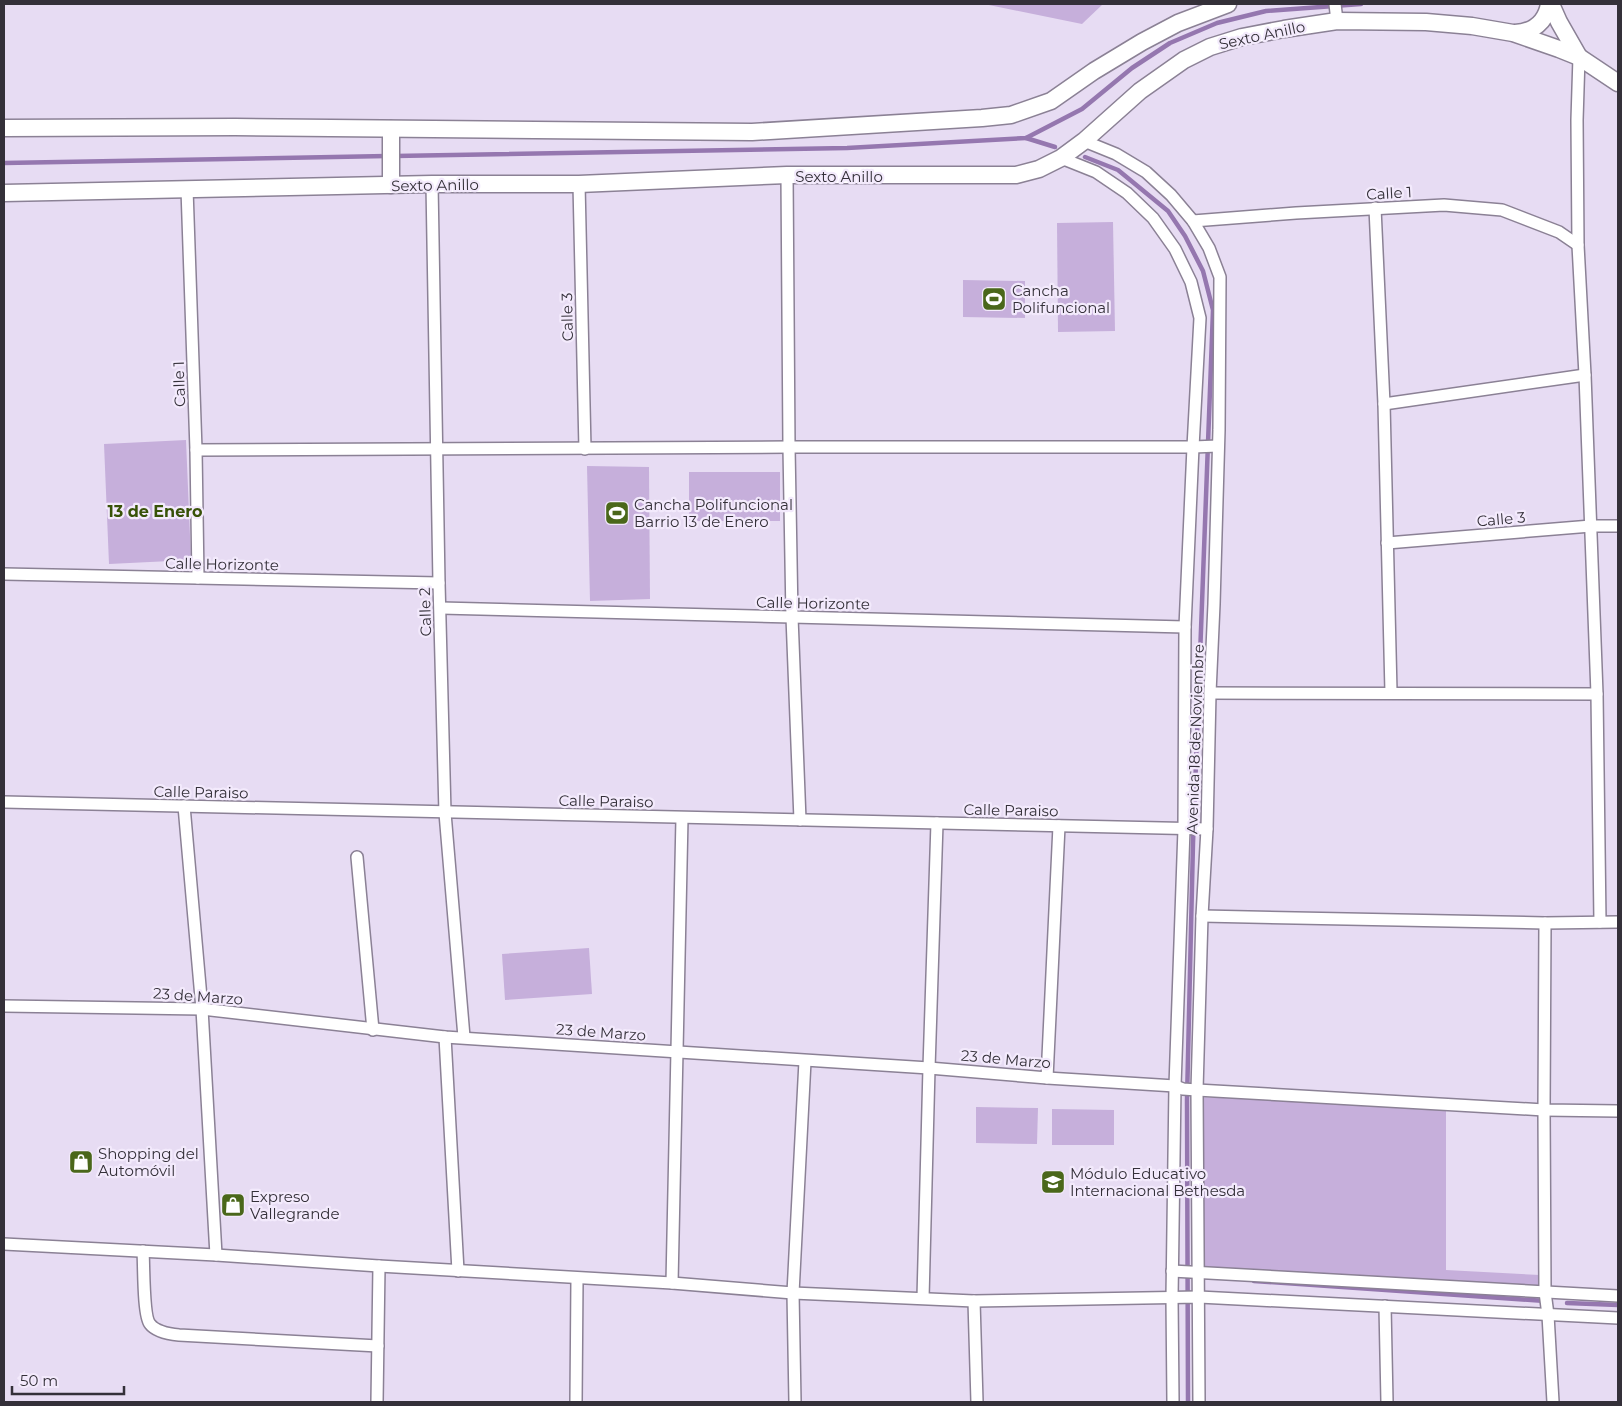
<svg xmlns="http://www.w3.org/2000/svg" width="1622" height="1406" viewBox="0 0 1622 1406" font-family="Montserrat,sans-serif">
<rect width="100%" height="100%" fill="#e7dcf3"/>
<g fill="#c6afdb">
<polygon points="984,4 1103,4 1082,24"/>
<polygon points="1113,222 1115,331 1058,332 1057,223"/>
<polygon points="963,280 1025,281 1025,318 963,317"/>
<polygon points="186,440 191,560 109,564 104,444"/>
<polygon points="587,466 649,467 650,599 590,601"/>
<rect x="689" y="472" width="91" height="49"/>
<polygon points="589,948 592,994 505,1000 502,954"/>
<polygon points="1193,1097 1446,1105 1446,1270 1540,1275 1541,1291 1200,1268"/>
<polygon points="976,1107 1038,1108 1037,1144 976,1143"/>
<polygon points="1052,1109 1114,1110 1114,1145 1052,1145"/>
</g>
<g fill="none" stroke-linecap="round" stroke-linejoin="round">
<g stroke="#9577af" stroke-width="4.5">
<polyline points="1026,138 1055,147"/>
<polyline points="395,156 847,148 1026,138 1082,109 1132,68 1170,43 1217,23 1266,11 1361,4"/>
<polyline points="1085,157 1118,170 1168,211 1185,236 1203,271 1213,310 1193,843 1187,1100 1188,1402"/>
<polyline points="4,163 387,156"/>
<polyline points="1254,1281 1545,1301"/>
<polyline points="1567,1303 1618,1305"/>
</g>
<defs>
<g id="street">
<polyline points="1335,4 1337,21"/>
<polyline points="1579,57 1577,120 1578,245 1585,375 1597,694 1600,922"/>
<polyline points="1084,141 1116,154 1146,172 1171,195 1193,221 1209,248 1220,277 1219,430 1214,604 1210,693 1207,829 1202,916 1197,1090 1199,1402"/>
<polyline points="1061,158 1096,172 1127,193 1153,218 1175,249 1191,282 1200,318 1193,447 1185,627 1184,829 1175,1086 1172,1298 1173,1402"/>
<polyline points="787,175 789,447 792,617 800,820"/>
<polyline points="432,184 439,583 445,813 464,1037"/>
<polyline points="579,184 585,449"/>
<polyline points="187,189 196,450 198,578"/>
<polyline points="1375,208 1384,404 1391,692"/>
<polyline points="1193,221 1296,213 1444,205 1502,210 1559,232 1578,245"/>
<polyline points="1384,404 1585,375"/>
<polyline points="196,450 789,447 1193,447 1218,446"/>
<polyline points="1387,543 1591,526 1618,526"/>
<polyline points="4,574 439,583"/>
<polyline points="441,608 1185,627"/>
<polyline points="1210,693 1597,694"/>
<polyline points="4,802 1207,829"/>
<polyline points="184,806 202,1009 216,1255"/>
<polyline points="357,857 373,1030"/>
<polyline points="1202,916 1545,923 1618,922"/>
<polyline points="1545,923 1544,1110 1545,1292 1548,1315 1553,1402"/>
<polyline points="4,1006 202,1009 445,1037 929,1068 1047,1078 1175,1086 1183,1089 1197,1090 1544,1110 1618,1111"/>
<polyline points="445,1037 458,1271"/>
<polyline points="1047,1078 1059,826"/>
<polyline points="4,1244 216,1255 379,1266 672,1283 793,1293 974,1301 1199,1297 1618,1318"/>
<path d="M 143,1251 C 144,1264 143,1316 150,1324 C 156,1332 169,1334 179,1335 L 378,1346"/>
<polyline points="1172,1271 1618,1296"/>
<polyline points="672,1283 682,818"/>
<polyline points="923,1298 929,1068 937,823"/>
<polyline points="974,1301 977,1402"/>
<polyline points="1385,1306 1387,1402"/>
<polyline points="377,1402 379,1266"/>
<polyline points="576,1402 577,1279"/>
<polyline points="795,1402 793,1293 805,1061"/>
</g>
<g id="secondary">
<polyline points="1551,4 1559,22 1579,57"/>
<path d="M 1515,33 C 1533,32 1546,22 1549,4"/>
<polyline points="4,128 235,127 752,132 982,118 1011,115 1051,101 1094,71 1142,42 1178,23 1228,4"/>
<polyline points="391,129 391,185"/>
<polyline points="4,193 432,184 579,184 787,175 1016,175 1039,169 1061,158 1084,141 1140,91 1184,60 1210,47 1242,37 1284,29 1337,21 1426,22 1472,26 1513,33 1559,49 1579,57 1618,83"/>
</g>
</defs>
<use href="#street" stroke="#8b8195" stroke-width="14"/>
<use href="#secondary" stroke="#8b8195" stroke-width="19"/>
<use href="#street" stroke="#fff" stroke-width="11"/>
<use href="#secondary" stroke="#fff" stroke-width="16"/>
</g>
<defs>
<symbol id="stadium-square" viewBox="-11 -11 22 22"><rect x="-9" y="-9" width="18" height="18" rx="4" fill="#4a671a" stroke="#f3eafc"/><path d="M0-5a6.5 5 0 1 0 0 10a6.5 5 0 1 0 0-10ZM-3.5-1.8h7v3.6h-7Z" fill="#fff"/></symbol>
<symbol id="shop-square" viewBox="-11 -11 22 22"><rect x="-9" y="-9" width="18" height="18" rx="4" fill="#4a671a" stroke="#f3eafc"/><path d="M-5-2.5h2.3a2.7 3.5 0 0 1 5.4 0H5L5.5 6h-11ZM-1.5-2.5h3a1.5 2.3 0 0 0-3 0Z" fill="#fff"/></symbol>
<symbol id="school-square" viewBox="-11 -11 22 22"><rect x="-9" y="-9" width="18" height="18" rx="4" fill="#4a671a" stroke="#f3eafc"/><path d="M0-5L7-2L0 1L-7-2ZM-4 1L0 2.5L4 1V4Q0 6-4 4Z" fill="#fff"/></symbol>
</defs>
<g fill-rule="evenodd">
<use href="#stadium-square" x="980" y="285" width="28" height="28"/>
<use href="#stadium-square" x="603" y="499" width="28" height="28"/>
<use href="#shop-square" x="67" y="1148" width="28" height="28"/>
<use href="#school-square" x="1039" y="1168" width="28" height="28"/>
<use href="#shop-square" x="219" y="1191" width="28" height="28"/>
</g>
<g text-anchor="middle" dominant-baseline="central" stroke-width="4.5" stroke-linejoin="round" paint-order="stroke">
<g font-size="15" fill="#343039" stroke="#f3eafc">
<text transform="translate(1262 35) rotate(-12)">Sexto Anillo</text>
<text x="839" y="176">Sexto Anillo</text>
<text transform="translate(435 185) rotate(-1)">Sexto Anillo</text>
<text transform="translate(1389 193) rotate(-3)">Calle 1</text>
<text transform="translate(567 317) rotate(-91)">Calle 3</text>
<text transform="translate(179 384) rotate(-92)">Calle 1</text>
<text transform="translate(1501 519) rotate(-5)">Calle 3</text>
<text transform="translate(222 564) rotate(1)">Calle Horizonte</text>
<text transform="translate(813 603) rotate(1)">Calle Horizonte</text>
<text transform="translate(425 612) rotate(-92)">Calle 2</text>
<text transform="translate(1195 739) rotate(-88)">Avenida 18 de Noviembre</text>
<text transform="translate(201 792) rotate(1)">Calle Paraiso</text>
<text transform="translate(606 801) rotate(1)">Calle Paraiso</text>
<text transform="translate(1011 810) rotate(1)">Calle Paraiso</text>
<text transform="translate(198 996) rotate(4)">23 de Marzo</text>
<text transform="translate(601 1032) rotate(4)">23 de Marzo</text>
<text transform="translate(1006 1059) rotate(5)">23 de Marzo</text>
</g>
<g font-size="15" fill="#343039" stroke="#f3eafc" text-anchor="start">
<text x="1012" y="290">Cancha<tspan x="1012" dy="17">Polifuncional</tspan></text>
<text x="634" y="504">Cancha Polifuncional<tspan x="634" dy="17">Barrio 13 de Enero</tspan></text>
<text x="98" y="1153">Shopping del<tspan x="98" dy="17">Automóvil</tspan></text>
<text x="1070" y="1173">Módulo Educativo<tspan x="1070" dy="17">Internacional Bethesda</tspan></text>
<text x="250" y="1196">Expreso<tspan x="250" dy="17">Vallegrande</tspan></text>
</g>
<g font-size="16" font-weight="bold" fill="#385208" stroke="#f3eafc">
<text x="155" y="511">13 de Enero</text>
</g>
</g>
<rect width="1622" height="1406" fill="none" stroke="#343039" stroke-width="10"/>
<path d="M12 1386v8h112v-8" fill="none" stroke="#343039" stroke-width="2.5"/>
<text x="20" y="1386" font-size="15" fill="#343039" stroke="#f3eafc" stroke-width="4" paint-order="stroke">50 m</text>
</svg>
